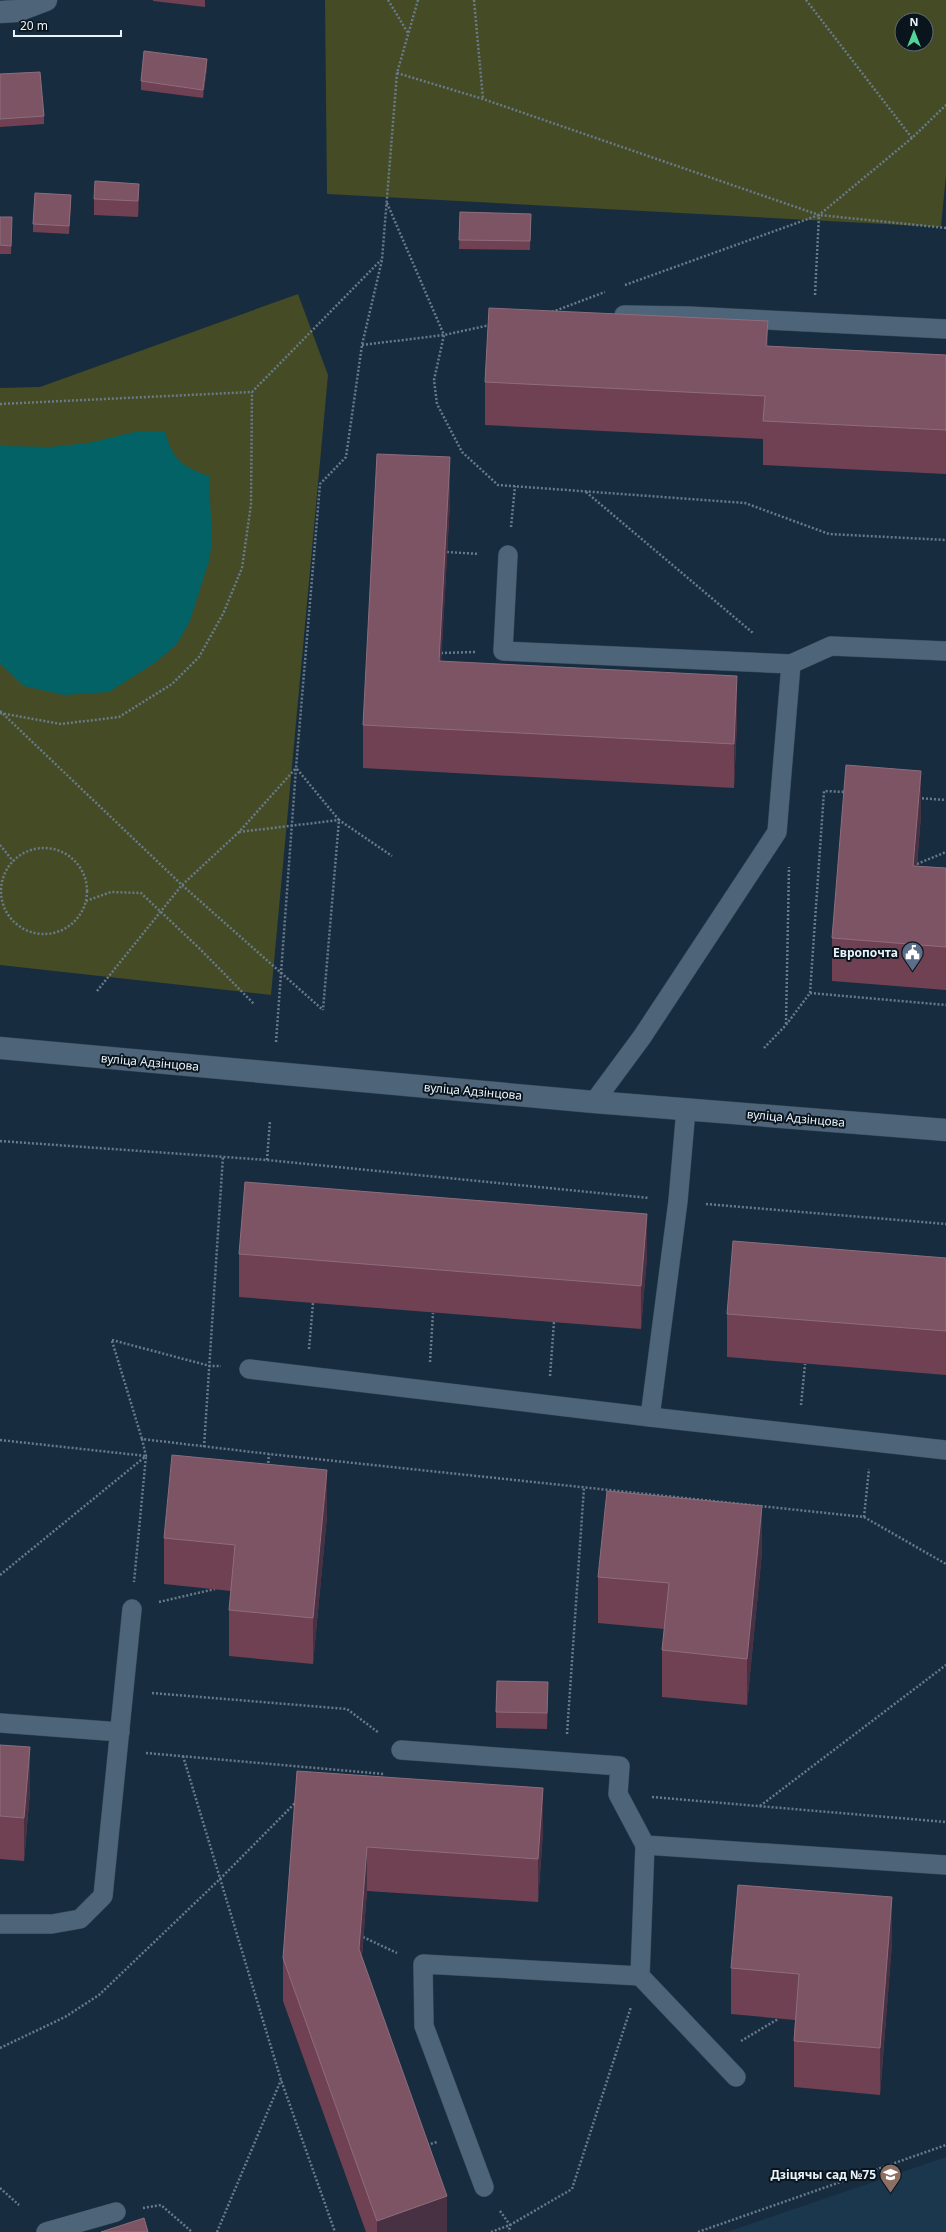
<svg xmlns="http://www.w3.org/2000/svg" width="946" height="2232" viewBox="0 0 946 2232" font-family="'Noto Sans',sans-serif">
<rect width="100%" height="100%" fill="#172c3f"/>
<polygon fill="#1b374e" points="946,2157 946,2232 727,2232"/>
<g fill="#444b25" fill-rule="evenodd">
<path d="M 325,0 L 946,0 L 946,175 L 941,227 L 327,194 ZM 902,20 L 926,20 L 926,44 L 902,44 Z"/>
<polygon points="298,294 328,375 271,995 0,965 0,388 40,387"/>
</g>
<path fill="#036266" d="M 165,431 C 172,459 182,467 209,476 L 212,542 L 209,561 L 190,621 L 177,644 L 156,662 L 109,692 L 64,695 L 24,686 L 0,664 L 0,446 L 51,447 L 88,443 L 135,432 Z"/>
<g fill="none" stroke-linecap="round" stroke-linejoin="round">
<defs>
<g id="service">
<polyline points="624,315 688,316 946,329"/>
<polyline points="508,555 503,651 791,664 777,832 642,1037 594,1102"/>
<polyline points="791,664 831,646 946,651"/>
<polyline points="249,1369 650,1417 678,1201 686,1109"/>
<polyline points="650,1417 946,1450"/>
<polyline points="0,1723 120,1732"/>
<polyline points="401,1750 620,1766 618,1794 645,1845 946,1865"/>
<polyline points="645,1845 640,1976 736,2077"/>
<polyline points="0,1924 52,1924 80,1919 103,1896 132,1609"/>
<polyline points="484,2187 424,2026 423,1964 640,1976"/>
<polyline points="46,2232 116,2212"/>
</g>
<polyline id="minor" points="0,12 17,11 46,0"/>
<polyline id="secondary" points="0,1048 594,1102 946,1130"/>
</defs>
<use href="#service" stroke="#384a59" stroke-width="20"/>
<use href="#minor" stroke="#384a59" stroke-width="23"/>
<use href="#secondary" stroke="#384a59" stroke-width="23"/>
<g stroke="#697b8a" stroke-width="2.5" stroke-dasharray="2 2" stroke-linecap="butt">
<polyline points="388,0 408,33"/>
<polyline points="474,0 483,99"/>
<polyline points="806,0 912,138"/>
<polyline points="397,73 483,99 819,215 912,138 946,105"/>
<polyline points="387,203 444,335 434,380 437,404 462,452 498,485 745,503 829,534 946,540"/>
<polyline points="625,285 819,215 946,228"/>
<polyline points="815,295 819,215"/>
<polyline points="552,312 605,292"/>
<polyline points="362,345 444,335 490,325"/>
<polyline points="0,404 252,392 381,260"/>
<polyline points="586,492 753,633"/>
<polyline points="511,527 515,486"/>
<polyline points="447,552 479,554"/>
<polyline points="441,653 475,652"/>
<polyline points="0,711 182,885 323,1010"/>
<polyline points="0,713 61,724 119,717 172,684 199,657 223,614 242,568 251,504 252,392"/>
<polyline points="297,769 339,820 323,1010"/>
<polyline points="918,798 946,800"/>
<polyline points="239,832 339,820 392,856"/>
<polyline points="0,845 13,861"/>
<circle cx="44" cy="891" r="43"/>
<polyline points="917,864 946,852"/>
<polyline points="86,901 111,892 141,893 200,949 254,1004"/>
<polyline points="97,991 182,885 239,832 296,768 320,484 346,457 362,345 382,260 397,73 418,0"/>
<polyline points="810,993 946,1005"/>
<polyline points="786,1024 789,867"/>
<polyline points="276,1042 296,768"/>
<polyline points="764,1048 786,1025 810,993 824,791 845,792"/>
<polyline points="0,1141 267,1160 649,1198"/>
<polyline points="267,1160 270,1121"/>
<polyline points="706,1204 946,1224"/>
<polyline points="112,1340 210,1366 221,1366"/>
<polyline points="112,1341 142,1439"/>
<polyline points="309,1349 313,1303"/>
<polyline points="430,1362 433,1313"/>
<polyline points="550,1376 554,1322"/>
<polyline points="801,1405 805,1364"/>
<polyline points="0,1440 146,1456 134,1582"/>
<polyline points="204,1447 223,1156"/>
<polyline points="268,1467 269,1454"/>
<polyline points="864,1517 946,1564"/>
<polyline points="0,1575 146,1456 142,1439 269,1454 864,1517 869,1469"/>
<polyline points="159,1602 215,1589"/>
<polyline points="152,1693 347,1709 379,1733"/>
<polyline points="567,1734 584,1487"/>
<polyline points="146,1753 384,1774"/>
<polyline points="183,1756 281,2080 335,2232"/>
<polyline points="652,1797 946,1822"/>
<polyline points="760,1806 946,1665"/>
<polyline points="363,1937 397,1953"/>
<polyline points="741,2041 778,2019"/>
<polyline points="0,2048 65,2017 99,1995 220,1879 297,1801"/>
<polyline points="427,2145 437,2142"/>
<polyline points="0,2188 19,2205"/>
<polyline points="143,2208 161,2205 192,2232"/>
<polyline points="500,2211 510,2225 509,2232"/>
<polyline points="217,2232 281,2080"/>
<polyline points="491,2232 510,2225 572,2189 631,2007"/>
<polyline points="698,2232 946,2145"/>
</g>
<use href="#service" stroke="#4d6479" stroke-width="19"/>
<use href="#minor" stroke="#4d6479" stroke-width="22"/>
<use href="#secondary" stroke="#4d6479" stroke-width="22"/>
</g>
<g fill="#704152">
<polygon points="153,0 205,0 205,7 153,1"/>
<polygon points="207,67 203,98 141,90 141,81"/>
<polygon points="0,74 44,116 44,124 0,127"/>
<polygon points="94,199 139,200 138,217 94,215"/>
<polygon points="71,204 69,234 33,232 33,224"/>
<polygon points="460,212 531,214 530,250 459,249"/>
<polygon points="0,217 12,226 11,254 0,254"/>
<polygon points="768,346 946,355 946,474 763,465 763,439 485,425 485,382"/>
<polygon points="450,501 441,661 737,720 734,788 363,768 363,725"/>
<polygon points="921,815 917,866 946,868 946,990 832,981 832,938"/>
<polygon points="239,1254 647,1257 641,1329 239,1297"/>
<polygon points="946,1258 946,1375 727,1357 727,1314"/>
<polygon points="327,1516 313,1664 229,1656 229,1610 231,1591 164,1584 164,1538"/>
<polygon points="762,1552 747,1705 662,1697 662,1650 664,1629 598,1623 598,1577"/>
<polygon points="548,1698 547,1729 496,1728 496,1712"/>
<polygon points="0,1745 30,1791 24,1861 0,1859"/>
<polygon points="297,1771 543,1831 538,1902 367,1891 362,1956 447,2232 366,2232 283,2001 283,1958"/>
<polygon points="892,1943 880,2095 794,2087 794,2041 795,2020 731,2014 731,1968"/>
</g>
<g fill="#473143">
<polygon points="207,59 207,67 203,98 203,90"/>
<polygon points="139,184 139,200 138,217 138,201"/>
<polygon points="71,195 71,204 69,234 69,226"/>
<polygon points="768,321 768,365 766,346"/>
<polygon points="450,457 450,501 439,704 439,661"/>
<polygon points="737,676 737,720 734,788 734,744"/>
<polygon points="921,771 921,815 913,909 913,866"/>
<polygon points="647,1214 647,1257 641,1329 641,1286"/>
<polygon points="327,1470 327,1516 313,1664 313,1618"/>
<polygon points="762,1506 762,1552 747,1705 747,1659"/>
<polygon points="548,1682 548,1698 547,1729 547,1713"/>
<polygon points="30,1747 30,1791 24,1861 24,1818"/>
<polygon points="543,1788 543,1831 538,1902 538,1859"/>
<polygon points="367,1847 367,1891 359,1993 359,1949"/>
<polygon points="892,1897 892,1943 880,2095 880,2048"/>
<polygon points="447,2196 447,2232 377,2232 377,2221"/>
</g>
<g fill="#7d5464" stroke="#8e6d7c">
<polygon points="144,51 207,59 203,90 141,81"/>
<polygon points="40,72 44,116 0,119 0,74"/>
<polygon points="95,181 139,184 138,201 94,199"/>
<polygon points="35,193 71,195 69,226 33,224"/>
<polygon points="460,212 531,214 530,241 459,240"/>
<polygon points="0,217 12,217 11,246 0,245"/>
<polygon points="489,308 768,321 766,346 946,355 946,430 763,421 765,396 485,382"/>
<polygon points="377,454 450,457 439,661 737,676 734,744 363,725"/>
<polygon points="846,765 921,771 913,866 946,868 946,947 832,938"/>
<polygon points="245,1182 647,1214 641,1286 239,1254"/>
<polygon points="733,1241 946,1258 946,1331 727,1314"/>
<polygon points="172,1455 327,1470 313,1618 229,1610 235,1545 164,1538"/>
<polygon points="607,1491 762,1506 747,1659 662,1650 669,1583 598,1577"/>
<polygon points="497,1681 548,1682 547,1713 496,1712"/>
<polygon points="0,1745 30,1747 24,1818 0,1816"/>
<polygon points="297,1771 543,1788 538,1859 367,1847 359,1949 447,2196 377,2221 283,1958"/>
<polygon points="738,1885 892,1897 880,2048 794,2041 799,1974 731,1968"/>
<polygon points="144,2218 148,2232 101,2232"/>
</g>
<defs>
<symbol id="civic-pin" viewBox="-11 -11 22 30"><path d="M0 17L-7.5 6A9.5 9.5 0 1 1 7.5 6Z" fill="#5c6f8a" stroke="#0a141c"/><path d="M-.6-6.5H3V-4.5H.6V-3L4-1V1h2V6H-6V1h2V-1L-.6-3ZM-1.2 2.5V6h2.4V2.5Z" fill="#fff"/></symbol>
<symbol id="school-pin" viewBox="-11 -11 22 30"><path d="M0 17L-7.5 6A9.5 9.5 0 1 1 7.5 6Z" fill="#8d6e63" stroke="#0a141c"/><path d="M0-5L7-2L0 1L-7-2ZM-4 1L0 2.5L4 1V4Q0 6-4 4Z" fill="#fff"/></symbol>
</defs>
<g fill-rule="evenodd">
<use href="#civic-pin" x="900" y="940" width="25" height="34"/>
<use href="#school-pin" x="878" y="2162" width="25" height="34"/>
</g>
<g text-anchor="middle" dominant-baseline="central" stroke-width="4" stroke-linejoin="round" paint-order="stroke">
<g font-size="12" font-weight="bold" fill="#e8f3fd" stroke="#0a141c" text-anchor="end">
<text x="898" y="952">Европочта</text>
<text x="876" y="2174">Дзіцячы сад №75</text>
</g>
<g font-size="12" fill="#e8f3fd" stroke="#0a141c">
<text transform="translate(150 1062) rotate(5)">вуліца Адзінцова</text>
<text transform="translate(473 1091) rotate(5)">вуліца Адзінцова</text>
<text transform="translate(796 1118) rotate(5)">вуліца Адзінцова</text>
</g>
</g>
<g transform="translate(914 32)"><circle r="19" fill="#0a141c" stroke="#636d76"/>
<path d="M0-3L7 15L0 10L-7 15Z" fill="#53d397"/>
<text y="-6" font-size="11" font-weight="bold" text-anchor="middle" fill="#e8f3fd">N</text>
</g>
<path d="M14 30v6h107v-6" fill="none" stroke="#e8f3fd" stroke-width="2"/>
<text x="20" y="30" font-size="12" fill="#e8f3fd" stroke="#0a141c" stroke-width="3" paint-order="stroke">20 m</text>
</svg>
